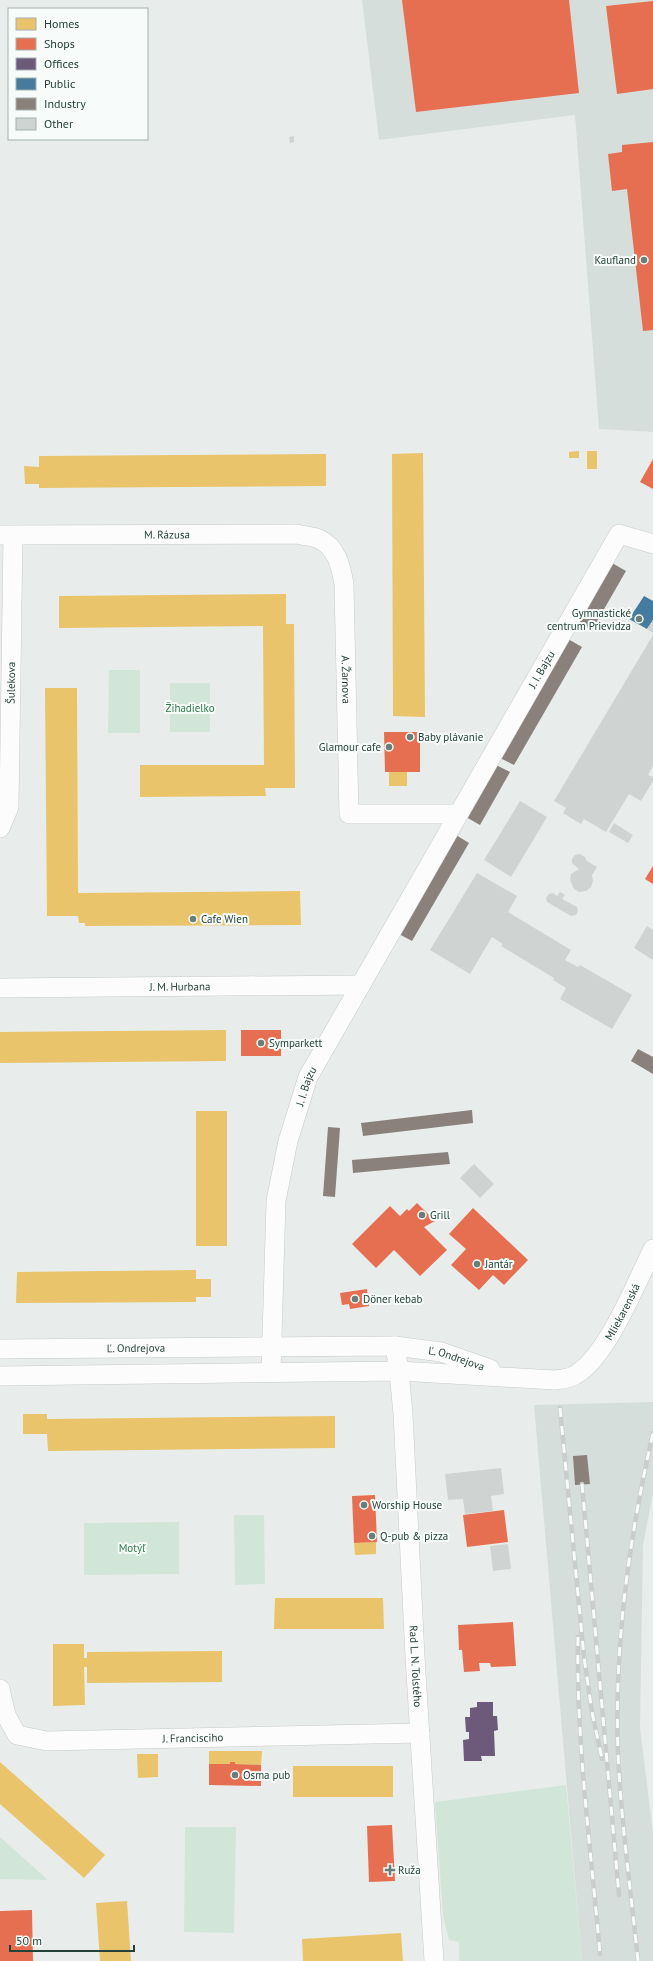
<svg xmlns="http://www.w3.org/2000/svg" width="653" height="1961" viewBox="0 0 653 1961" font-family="'PT Sans',sans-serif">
<rect width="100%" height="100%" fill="#e8edeb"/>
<g fill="#d6dedb">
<polygon points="362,0 653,0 653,432 599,429 575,115 379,140"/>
<polygon points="653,1402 653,1493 643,1545 640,1728 653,1833 653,1961 582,1961 534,1405"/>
</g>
<g fill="#d1e6d8">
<polygon points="109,670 140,670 140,733 108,733"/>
<rect x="170" y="683" width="40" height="49"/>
<polygon points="234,1515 264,1515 265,1584 235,1585"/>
<polygon points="179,1522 179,1574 84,1575 84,1523"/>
<polygon points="566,1785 582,1961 459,1961 459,1942 449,1940 443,1916 435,1802"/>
<polygon points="185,1827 236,1827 234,1933 184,1932"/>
<polygon points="0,1837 48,1880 0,1879"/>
</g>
<g fill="#e9c46a">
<polygon points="579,451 579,458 569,458 569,452"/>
<rect x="587" y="451" width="10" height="18"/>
<polygon points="423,453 425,717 393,716 392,454"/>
<polygon points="326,454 326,486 39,488 39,484 25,484 24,466 39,467 39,456"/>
<polygon points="286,594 286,624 294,624 295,788 265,788 266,796 140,797 140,765 264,765 263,626 59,628 59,596"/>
<polygon points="45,688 77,688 78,893 300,891 301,925 85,926 85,923 79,923 78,916 47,916"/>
<rect x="389" y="772" width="18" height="14"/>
<polygon points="226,1030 226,1061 0,1063 0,1032"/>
<rect x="196" y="1111" width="31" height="135"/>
<polygon points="196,1270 196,1279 211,1279 211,1297 196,1297 196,1302 16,1303 17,1272"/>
<polygon points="23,1414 47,1414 47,1419 335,1416 335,1448 48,1451 47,1434 23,1434"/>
<polygon points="376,1542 376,1554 355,1555 354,1543"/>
<polygon points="275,1598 383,1598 384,1629 274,1629"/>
<polygon points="53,1644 84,1644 84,1658 87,1658 87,1652 222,1651 222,1682 87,1683 87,1667 84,1667 85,1705 53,1706"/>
<polygon points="209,1751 262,1751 261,1765 235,1764 235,1762 230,1762 230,1764 209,1764"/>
<polygon points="137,1754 158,1754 158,1777 138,1778"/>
<polygon points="0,1762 105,1855 84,1878 0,1804"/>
<rect x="293" y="1766" width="100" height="31"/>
<polygon points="127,1901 131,1961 100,1961 96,1903"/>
<polygon points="401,1933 403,1961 303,1961 302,1939"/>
</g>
<g fill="#e76f51">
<polygon points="402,0 569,0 579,93 416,112"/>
<polygon points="653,1 653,89 617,94 606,6"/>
<polygon points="653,142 653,330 643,331 627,189 612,191 608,154 622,152 622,145"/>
<polygon points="653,459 653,489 640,482"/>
<polygon points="384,732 420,732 420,772 385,772"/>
<polygon points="653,866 653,884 645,879"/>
<rect x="241" y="1030" width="40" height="26"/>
<polygon points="417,1203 435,1221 424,1227 447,1250 420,1276 394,1250 376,1268 352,1244 390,1206 400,1216 407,1209 409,1211"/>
<polygon points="473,1208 528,1260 504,1285 493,1275 479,1290 451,1265 466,1249 449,1234"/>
<polygon points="367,1289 369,1306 350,1309 349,1304 342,1305 340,1293"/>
<polygon points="375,1495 377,1542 354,1543 352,1496"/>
<polygon points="504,1510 508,1542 467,1547 463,1515"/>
<polygon points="513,1622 516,1666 491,1667 490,1663 479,1663 480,1671 464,1672 462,1650 459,1650 458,1625"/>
<polygon points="230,1762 235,1762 235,1764 261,1765 261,1786 209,1785 209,1764 230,1764"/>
<polygon points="392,1825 395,1881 369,1882 367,1826"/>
<polygon points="32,1910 33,1961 0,1961 0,1911"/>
</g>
<polygon fill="#6d597a" points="477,1702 493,1702 493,1716 497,1716 498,1730 494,1731 495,1756 481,1756 482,1761 464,1761 463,1740 469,1739 469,1732 466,1732 465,1717 470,1717 470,1708 477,1707"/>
<polygon fill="#457b9d" points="644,596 653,601 653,620 647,629 629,619"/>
<g fill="#8a817c">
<polygon points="612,563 626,571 592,630 579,622"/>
<polygon points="568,639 582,647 514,765 500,758"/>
<polygon points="496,765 510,772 480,825 466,817"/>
<polygon points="456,835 469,843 412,941 399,934"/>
<polygon points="638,1049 653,1057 653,1074 631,1061"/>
<polygon points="472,1110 473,1123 363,1136 361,1123"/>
<polygon points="328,1127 340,1128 335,1197 323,1196"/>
<polygon points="448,1152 450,1164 353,1173 352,1160"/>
<polygon points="587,1455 590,1484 575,1485 573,1456"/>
</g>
<g fill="#cfd4d2">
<polygon points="294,136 294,142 290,143 289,137"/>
<polygon points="653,620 653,633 647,629"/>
<polygon points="653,635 653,766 648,775 653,777 653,781 641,801 629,794 606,832 584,819 581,824 563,813 566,808 554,801"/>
<polygon points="520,801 547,817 511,877 484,860"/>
<polygon points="614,823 633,835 628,843 609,832"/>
<polygon points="580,854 585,857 587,861 597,867 592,875 593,881 591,887 586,891 579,892 574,889 570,880 571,874 579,869 572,863 572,859 575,855"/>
<polygon points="477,873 517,896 508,912 571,950 565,960 578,967 580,965 632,995 612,1029 560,999 566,988 553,980 554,978 501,946 503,944 492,937 470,974 430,950"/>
<polygon points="560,892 565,895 562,899 577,907 578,911 576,915 571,916 547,902 546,898 549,894 553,893 557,896"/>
<polygon points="647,926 653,930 653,960 634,948"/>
<polygon points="474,1164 494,1184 480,1198 460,1178"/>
<polygon points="501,1468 504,1494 491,1496 493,1511 465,1514 463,1499 448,1500 445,1474"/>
<polygon points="508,1544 511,1569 493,1571 490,1546"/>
</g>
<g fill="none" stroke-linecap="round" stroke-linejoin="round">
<defs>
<g id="minor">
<path id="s1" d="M 0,535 L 297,534 C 303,536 313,536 319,539 C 337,547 341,567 344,584 L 349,814 L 458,814"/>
<path id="s2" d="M 0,828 L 9,807 L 13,536"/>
<path id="s3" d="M 0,988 L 360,985"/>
<path id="s4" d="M 395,1346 L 399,1371 L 403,1414 L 415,1657 L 434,1961"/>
<path id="s5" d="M 0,1349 L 395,1346 L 441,1352 L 490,1369"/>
<path id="s6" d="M 271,1372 L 276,1201 L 288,1141 L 308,1077 L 619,534 L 653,544"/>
<path id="s7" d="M 0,1376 L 399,1371 L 554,1380 C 562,1379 569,1379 575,1375 C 607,1357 636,1283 653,1249"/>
<path id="s8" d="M 0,1689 L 6,1715 L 17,1735 L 47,1741 L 420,1733"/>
</g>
</defs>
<use href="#minor" stroke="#c5cac8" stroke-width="20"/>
<use href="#minor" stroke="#fcfcfc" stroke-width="19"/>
<defs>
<g id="rail">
<polyline points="560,1408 584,1657 592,1712 602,1759"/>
<polyline points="582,1484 619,1895"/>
<path d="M 578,1637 C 576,1742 591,1849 600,1954"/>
<path d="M 638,1961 C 631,1892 621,1823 618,1753 C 614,1645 629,1538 653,1433"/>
</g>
</defs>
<use href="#rail" stroke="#c9cdcc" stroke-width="4.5"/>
<use href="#rail" stroke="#f7fbf9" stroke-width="3" stroke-dasharray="9" stroke-linecap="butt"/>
</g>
<g fill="#697e78" stroke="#f7fbf9" stroke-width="1.5">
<circle cx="644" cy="260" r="4"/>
<circle cx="639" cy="619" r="4"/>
<circle cx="410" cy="737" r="4"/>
<circle cx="389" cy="747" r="4"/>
<circle cx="193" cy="919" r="4"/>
<circle cx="261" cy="1043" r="4"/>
<circle cx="422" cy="1215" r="4"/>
<circle cx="477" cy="1264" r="4"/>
<circle cx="355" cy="1299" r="4"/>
<circle cx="364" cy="1505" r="4"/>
<circle cx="372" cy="1536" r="4"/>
<circle cx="235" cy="1775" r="4"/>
<path d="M388 1864h4v4h4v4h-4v4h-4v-4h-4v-4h4z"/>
</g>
<g text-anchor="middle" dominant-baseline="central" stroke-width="4" stroke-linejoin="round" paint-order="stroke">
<g font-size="11" fill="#24423a" stroke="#f7fbf9" text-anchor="start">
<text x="636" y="260" text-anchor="end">Kaufland</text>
<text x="631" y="613" text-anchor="end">Gymnastické<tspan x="631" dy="13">centrum Prievidza</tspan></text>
<text x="418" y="737">Baby plávanie</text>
<text x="381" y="747" text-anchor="end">Glamour cafe</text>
<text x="201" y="919">Cafe Wien</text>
<text x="269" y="1043">Symparkett</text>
<text x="430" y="1215">Grill</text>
<text x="485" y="1264">Jantár</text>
<text x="363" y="1299">Döner kebab</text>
<text x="372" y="1505">Worship House</text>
<text x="380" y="1536">Q-pub &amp; pizza</text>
<text x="243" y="1775">Osma pub</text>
<text x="398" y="1870">Ruža</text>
</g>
<g font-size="11" fill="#24423a" stroke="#f7fbf9">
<text stroke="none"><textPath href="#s1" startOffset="167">M. Rázusa</textPath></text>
<text stroke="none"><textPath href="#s6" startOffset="769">J. I. Bajzu</textPath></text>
<text stroke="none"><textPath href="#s1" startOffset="469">A. Žarnova</textPath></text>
<text stroke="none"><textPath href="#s2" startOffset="147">Šulekova</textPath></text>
<text stroke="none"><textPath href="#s3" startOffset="180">J. M. Hurbana</textPath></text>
<text stroke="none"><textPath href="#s6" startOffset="290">J. I. Bajzu</textPath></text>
<text stroke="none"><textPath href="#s7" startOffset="656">Mliekarenská</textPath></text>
<text stroke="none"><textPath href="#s5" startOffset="136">Ľ. Ondrejova</textPath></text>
<text stroke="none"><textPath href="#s5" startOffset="458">Ľ. Ondrejova</textPath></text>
<text stroke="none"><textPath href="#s4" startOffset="321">Rad L. N. Tolstého</textPath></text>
<text stroke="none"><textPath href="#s8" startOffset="226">J. Francisciho</textPath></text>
</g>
<g font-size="11" fill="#2d7a4b" stroke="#f7fbf9">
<text x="190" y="708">Žihadielko</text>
<text x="132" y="1548">Motýľ</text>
</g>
</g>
<rect x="8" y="8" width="140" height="132" fill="#f7fbf9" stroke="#a3b1ad"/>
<rect x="16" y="18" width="20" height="12" fill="#e9c46a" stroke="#a3b1ad"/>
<text x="44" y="28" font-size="12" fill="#24423a">Homes</text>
<rect x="16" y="38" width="20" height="12" fill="#e76f51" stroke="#a3b1ad"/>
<text x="44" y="48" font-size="12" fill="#24423a">Shops</text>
<rect x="16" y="58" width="20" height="12" fill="#6d597a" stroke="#a3b1ad"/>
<text x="44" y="68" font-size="12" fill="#24423a">Offices</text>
<rect x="16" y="78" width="20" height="12" fill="#457b9d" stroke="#a3b1ad"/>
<text x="44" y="88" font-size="12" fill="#24423a">Public</text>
<rect x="16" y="98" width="20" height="12" fill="#8a817c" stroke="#a3b1ad"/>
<text x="44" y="108" font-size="12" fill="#24423a">Industry</text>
<rect x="16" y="118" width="20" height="12" fill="#cfd4d2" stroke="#a3b1ad"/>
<text x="44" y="128" font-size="12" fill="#24423a">Other</text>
<path d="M10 1945v6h124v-6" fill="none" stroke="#24423a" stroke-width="2"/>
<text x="16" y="1945" font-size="12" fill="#24423a" stroke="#f7fbf9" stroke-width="3" paint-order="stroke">50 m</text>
</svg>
